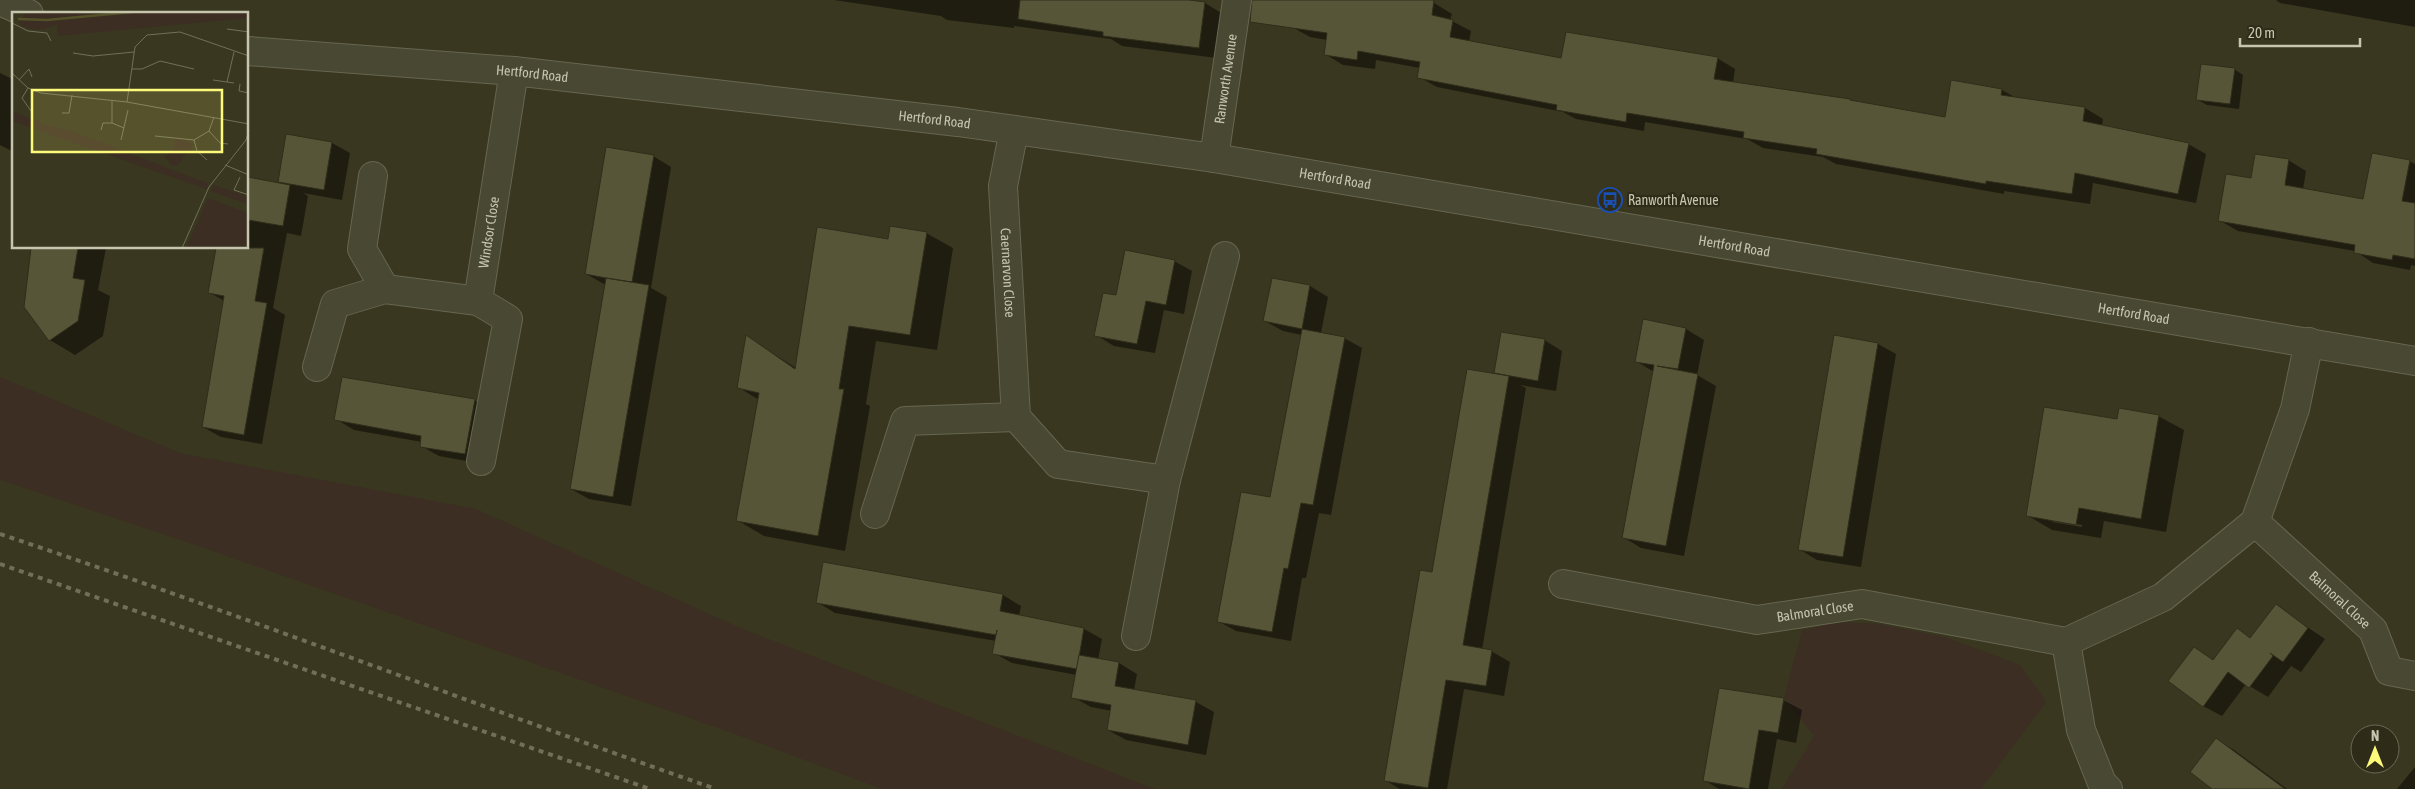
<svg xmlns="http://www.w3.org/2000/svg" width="2415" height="789" viewBox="0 0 2415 789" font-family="'Asap Condensed',sans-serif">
<rect width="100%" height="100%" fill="#39371f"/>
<g fill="#3c2e23">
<polygon points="0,377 180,453 476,509 745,630 1155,789 882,789 735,734 207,549 0,480"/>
<polygon points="1840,622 1879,624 1945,637 2020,665 2046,702 1981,789 1782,789 1814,736 1784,698 1802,630"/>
</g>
<g fill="#0007" fill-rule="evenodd">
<polygon points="834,0 1180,0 1205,3 1223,14 1217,58 1122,46 1111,39 1014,26 1014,28 947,20 941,16"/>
<polygon points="1283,0 1433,0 1434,3 1452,14 1450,20 1471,31 1469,42 1562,59 1717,58 1735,69 1733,83 1850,100 1946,118 1952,82 2002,90 2016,98 2085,108 2103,119 2102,126 2188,144 2206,154 2196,203 2093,183 2090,204 2004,191 2004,194 1836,164 1823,157 1763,148 1747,139 1645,122 1644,131 1576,119 1563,112 1437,87 1419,77 1420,68 1376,60 1375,69 1343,65 1325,54 1327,40 1310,37 1292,27"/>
<polygon points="2276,0 2415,0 2415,27 2280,3"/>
<polygon points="2234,69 2243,75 2239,109 2207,105 2198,100"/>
<polygon points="0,73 14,80 14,152 0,145"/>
<polygon points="332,143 350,153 342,200 303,193 308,196 301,236 287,233 273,308 285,315 262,444 221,437 203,427 225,301 210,293 218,248 248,248 248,178 284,185 279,182"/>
<polygon points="653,156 671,167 651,288 667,297 631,506 589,499 571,489 606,285 586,274"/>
<polygon points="2288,160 2306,171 2303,189 2364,200 2409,161 2415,164 2415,266 2411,265 2410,270 2373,263 2355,251 2238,231 2219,220 2252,180"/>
<polygon points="926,233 953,248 937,350 876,341 866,404 870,406 845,551 764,536 737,520 759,400 738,387 747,337 796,368 889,240"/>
<polygon points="32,248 106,248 98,290 110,296 103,336 75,355 50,340 26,306"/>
<polygon points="1174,261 1192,271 1184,314 1164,310 1155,353 1114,346 1096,335 1117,297"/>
<polygon points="1310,286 1328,297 1321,333 1344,338 1362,348 1331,515 1319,513 1306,578 1302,578 1291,641 1236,631 1218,621 1271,499 1302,335 1283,331 1265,321"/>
<polygon points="1686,329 1704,340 1697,375 1716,386 1684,556 1641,548 1623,537 1654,372 1636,361"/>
<polygon points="1835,336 1878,344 1896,354 1861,567 1817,560 1799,549"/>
<polygon points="1544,340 1562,351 1556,391 1520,385 1526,388 1482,650 1491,651 1510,662 1504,696 1464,689 1447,789 1400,789 1385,780 1433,574 1502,376 1495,373"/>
<polygon points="474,400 492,411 483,464 439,456 421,446 422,442 354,430 336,419"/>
<path d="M 2158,416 L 2184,430 L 2166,532 L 2104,521 L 2101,538 L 2052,530 L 2027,515 L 2118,421 ZM 2052,519 L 2082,525 L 2082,527 L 2052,522 Z"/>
<polygon points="1003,595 1021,606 1019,616 1084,629 1102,639 1098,660 1119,663 1137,674 1134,690 1196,702 1214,712 1206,755 1126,740 1108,730 1112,711 1091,707 1073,697 1077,675 1012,663 994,653 996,641 835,613 817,602"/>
<polygon points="2276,606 2325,639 2301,672 2291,666 2268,697 2246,684 2222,716 2203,706 2194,649 2214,660 2237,630 2251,638"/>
<polygon points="1783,700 1802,710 1796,743 1777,739 1768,789 1719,789 1704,780"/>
<polygon points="2216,739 2234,750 2287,789 2214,789"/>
<polygon points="2415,767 2415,789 2397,789"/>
</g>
<g fill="#575538" stroke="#302e1a">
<polygon points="1020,0 1189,0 1205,2 1199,48 1103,36 1103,32 1018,19"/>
<polygon points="1252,0 1434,0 1432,15 1453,20 1450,37 1561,58 1566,32 1718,57 1714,79 1850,99 1850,100 1945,117 1951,80 2002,89 2001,95 2085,107 2083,121 2189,143 2178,194 2075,173 2072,194 1986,181 1986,184 1816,154 1817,149 1743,138 1744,132 1627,113 1626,122 1556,110 1557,105 1417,78 1420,62 1358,51 1357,60 1324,55 1327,33 1250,22"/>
<polygon points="2201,64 2235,68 2230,104 2196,100"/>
<polygon points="286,134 332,142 324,190 278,182"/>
<polygon points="606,147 654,155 632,282 606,278 649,285 613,497 570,489 606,278 585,274"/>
<polygon points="2372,153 2410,160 2402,201 2415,203 2415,259 2393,255 2392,260 2354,253 2355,245 2218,221 2226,174 2251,178 2255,154 2289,159 2285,185 2363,199"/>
<polygon points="248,177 290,185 283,226 248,220"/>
<polygon points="890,226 927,232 910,335 849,326 839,389 844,389 818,536 736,521 759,393 737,388 746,335 795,369 817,227 888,239"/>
<polygon points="31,248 78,248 73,278 85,280 78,321 49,341 24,307"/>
<polygon points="216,248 264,248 255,301 267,303 244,435 202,427 224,296 208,293"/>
<polygon points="1125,250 1175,260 1166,305 1146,301 1137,344 1094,336 1103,293 1116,295"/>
<polygon points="1272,278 1310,285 1302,329 1345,337 1313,505 1301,503 1288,569 1284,568 1272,632 1217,622 1241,492 1270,497 1302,329 1263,321"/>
<polygon points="1643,319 1686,328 1678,369 1657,366 1698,374 1666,546 1622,538 1654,365 1635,362"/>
<polygon points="1501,332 1545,339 1538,381 1494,373"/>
<polygon points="1834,335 1878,343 1843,557 1798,550"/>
<polygon points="1467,369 1509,376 1463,645 1492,650 1486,686 1446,680 1428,788 1384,781 1420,570 1432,572"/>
<polygon points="342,377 475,399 465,454 420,447 421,436 334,420"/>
<polygon points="2044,407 2117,419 2119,408 2159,415 2141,519 2079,508 2076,525 2026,516"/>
<polygon points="823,562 1003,594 1000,611 1084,628 1077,669 992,654 997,630 996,635 816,603"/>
<polygon points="2276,604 2308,628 2283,662 2270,653 2273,656 2249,688 2228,672 2203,707 2168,681 2194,647 2213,660 2237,628 2250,638"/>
<polygon points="1079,655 1119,662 1115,686 1196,700 1188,745 1107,730 1111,705 1071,698"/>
<polygon points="1719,688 1784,698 1778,733 1759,730 1749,789 1703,781"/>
<polygon points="2216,738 2285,789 2212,789 2190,772"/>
</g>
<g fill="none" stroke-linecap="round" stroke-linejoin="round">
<defs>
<g id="minor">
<polyline points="0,1 29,14"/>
<path id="s1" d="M 248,51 L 514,71 L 958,122 L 1214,158 L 2415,361"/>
<path id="s2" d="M 1014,130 L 1003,186 L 1016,417 L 1058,464 L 1166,480"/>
<path id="s3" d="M 1214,158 L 1237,0"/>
<polyline points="373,176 362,249 385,289"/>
<polyline points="478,301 508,319 481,461"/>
<path id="s4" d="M 317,367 L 335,304 L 385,289 L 478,301 L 514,71"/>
<polyline points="875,514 905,421 1016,417"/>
<path id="s5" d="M 2255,522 L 2373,630 L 2389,671 L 2415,676"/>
<path id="s6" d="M 1563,584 L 1757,620 L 1862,604 L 2066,642 L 2163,597 L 2255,522 L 2295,409 L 2309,342"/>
<polyline points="1136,636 1166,480 1225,256"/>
<polyline points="2066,642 2081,730 2102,783 2108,789"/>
</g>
</defs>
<use href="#minor" stroke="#676650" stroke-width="30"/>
<use href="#minor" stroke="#494833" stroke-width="28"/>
<g stroke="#716f55" stroke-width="4" stroke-dasharray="5 5" stroke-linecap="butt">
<path d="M 0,534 C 240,614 477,706 716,789"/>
<polyline points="0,564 650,789"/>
</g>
</g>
<defs>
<symbol id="bus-ring" viewBox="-11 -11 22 22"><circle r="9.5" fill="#2e2c19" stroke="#1a4fb4" stroke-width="1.5"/><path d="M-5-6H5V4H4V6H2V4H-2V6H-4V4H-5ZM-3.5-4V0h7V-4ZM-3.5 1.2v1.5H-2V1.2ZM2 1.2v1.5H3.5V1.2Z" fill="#1a4fb4"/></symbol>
</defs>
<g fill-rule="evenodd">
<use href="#bus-ring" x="1596" y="186" width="28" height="28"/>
</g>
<g text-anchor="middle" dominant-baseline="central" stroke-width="4.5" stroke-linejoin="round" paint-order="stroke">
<g font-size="14" fill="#c6c5ad" stroke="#2e2c19">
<text stroke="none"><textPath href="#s1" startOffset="285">Hertford Road</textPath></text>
<text stroke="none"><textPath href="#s3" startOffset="80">Ranworth Avenue</textPath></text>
<text stroke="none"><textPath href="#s1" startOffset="690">Hertford Road</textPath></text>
<text stroke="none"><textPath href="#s1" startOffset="1095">Hertford Road</textPath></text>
<text stroke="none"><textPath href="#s4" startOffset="281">Windsor Close</textPath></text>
<text stroke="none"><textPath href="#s1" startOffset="1500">Hertford Road</textPath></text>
<text stroke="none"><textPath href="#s2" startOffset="144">Caernarvon Close</textPath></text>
<text stroke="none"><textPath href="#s1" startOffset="1905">Hertford Road</textPath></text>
<text stroke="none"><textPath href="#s5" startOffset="115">Balmoral Close</textPath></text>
<text stroke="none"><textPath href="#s6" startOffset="256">Balmoral Close</textPath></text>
</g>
<g font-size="14" fill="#c6c5ad" stroke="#2e2c19" text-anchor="start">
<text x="1628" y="200">Ranworth Avenue</text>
</g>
</g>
<g transform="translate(12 12)">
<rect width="236" height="236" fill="#39371f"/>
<path d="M 16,0 L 237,0 L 236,6 L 46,24 L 45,13 L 25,18 L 9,14 L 6,9 ZM 0,99 L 34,113 L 57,118 L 197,172 L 194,177 L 0,109 ZM 162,127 L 173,128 L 181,133 L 165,154 L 159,153 L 153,145 L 162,136 ZM 201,173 L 236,184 L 236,192 L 198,179 ZM 196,186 L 236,201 L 236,236 L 174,236 Z" fill="#3c2e23"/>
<path fill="none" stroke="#535128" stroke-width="2.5" d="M 6,7 L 35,8 L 121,0"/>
<path fill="none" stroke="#717058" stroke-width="1" d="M 0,11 L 16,19 L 35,21 L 39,29M 215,17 L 237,20M 61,41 L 81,44 L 122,40M 120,57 L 130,57 L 148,49 L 182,57M 0,61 L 16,76 L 29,81 L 115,90 L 237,112M 7,68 L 17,57 L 20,65M 201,68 L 222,71M 215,70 L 222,40M 228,72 L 227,79 L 237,81M 16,76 L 10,86 L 19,99M 100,88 L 100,111 L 112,116M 115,90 L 123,35 L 135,23 L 168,20 L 237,44M 50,101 L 57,101 L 60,83M 89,118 L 91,111 L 100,111M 197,119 L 208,131 L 216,132M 143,124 L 182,128 L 197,119 L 202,105M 109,128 L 116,98M 182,128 L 185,139 L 195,148M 213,153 L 237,163M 228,165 L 222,178 L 237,183M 170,236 L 197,175 L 234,128 L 237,118"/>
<path fill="#fdf97b" fill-opacity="0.15" stroke="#fdf97b" stroke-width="2.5" d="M 20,78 L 210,78 L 210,140 L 20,140 Z"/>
<rect width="236" height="236" fill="none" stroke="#c6c5ad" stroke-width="2.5"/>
</g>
<g transform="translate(2375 749)"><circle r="24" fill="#2e2c19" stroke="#6b6954"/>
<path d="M0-4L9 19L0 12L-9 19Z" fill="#fdf97b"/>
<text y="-8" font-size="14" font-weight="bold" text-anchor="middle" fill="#c6c5ad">N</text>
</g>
<path d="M2240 38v8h120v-8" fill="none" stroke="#c6c5ad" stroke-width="2.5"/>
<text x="2248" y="38" font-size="15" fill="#c6c5ad" stroke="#2e2c19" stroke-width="4" paint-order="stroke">20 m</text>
</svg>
